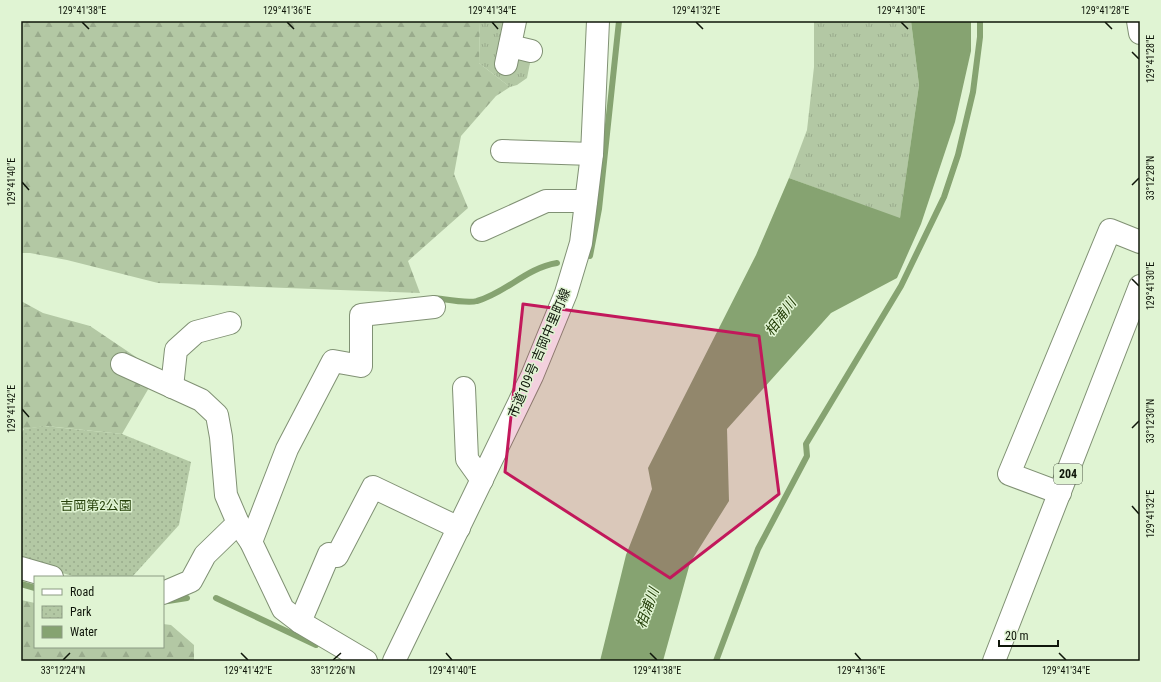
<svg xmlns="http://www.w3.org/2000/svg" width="1161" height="682" viewBox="0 0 1161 682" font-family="'Roboto Condensed','Noto Sans JP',sans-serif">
<defs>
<pattern id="grass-tufts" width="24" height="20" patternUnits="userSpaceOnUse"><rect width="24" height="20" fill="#b3c8a4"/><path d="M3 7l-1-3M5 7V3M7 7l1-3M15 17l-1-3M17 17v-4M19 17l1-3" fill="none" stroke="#99ab8c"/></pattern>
<pattern id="forest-firs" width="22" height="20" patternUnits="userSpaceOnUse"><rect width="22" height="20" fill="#b3c8a4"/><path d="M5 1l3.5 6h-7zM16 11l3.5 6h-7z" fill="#99ab8c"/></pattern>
<pattern id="park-dots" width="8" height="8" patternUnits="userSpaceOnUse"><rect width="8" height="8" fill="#b3c8a4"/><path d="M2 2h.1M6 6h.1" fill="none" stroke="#99ab8c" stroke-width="1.8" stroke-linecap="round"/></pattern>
</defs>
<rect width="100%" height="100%" fill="#e0f4d3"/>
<g fill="url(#grass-tufts)">
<polygon points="480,21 508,21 515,59 531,58 527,78 517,85 510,87 479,63"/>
<polygon points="814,21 911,21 919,85 900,219 789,178 807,130 814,67"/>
</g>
<g fill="url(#forest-firs)">
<polygon points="21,21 480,21 479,63 510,87 496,96 461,136 454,174 468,208 408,261 420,293 158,283 67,260 30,253 21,253"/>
<polygon points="21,301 43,313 90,326 136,357 150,386 122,434 46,426 24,429 21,427"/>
<polygon points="21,600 35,603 35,647 163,647 163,624 171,625 194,645 194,661 21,661"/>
</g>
<polygon fill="url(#park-dots)" points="44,426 122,434 191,462 179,525 132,577 76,577 21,561 21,434 24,429"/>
<polygon fill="#86a371" points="911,21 971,21 971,51 955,122 921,224 897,278 831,313 727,429 729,501 690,563 663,661 600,661 626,555 652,489 648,468 756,255 789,178 900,218 919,85"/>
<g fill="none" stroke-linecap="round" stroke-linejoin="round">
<g stroke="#86a371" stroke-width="6">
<polyline points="590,256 599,209 619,21"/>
<path d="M 434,298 C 444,299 467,304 477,301 C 506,293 526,268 557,263"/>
<polyline points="21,584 35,588"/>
<polyline points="216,598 316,645"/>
<polyline points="168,601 187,598"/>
<polyline points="716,661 758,549 807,456 806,444 901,286 944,197 958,155 973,92 980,37 980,21"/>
</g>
<defs>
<g id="minor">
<polyline points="1138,21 1140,33"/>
<polyline points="510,46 531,51"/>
<polyline points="506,64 515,21"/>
<polyline points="502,151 592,154"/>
<polyline points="482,230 546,201 586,201"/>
<polyline points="122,364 201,400 217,415 221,437 226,495 238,523 251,542 283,609 300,622 366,661"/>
<polyline points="172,387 176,350 196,332 230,323"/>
<polyline points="464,388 467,459 482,480"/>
<polyline points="1060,493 1009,474 1110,230 1140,242"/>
<polyline points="251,542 287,449 333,361 361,366 361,315 434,307"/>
<polyline points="21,568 52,577"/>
<polyline points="163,593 191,581 205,555 238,523"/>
<polyline points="300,622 329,554 337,556 373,487 459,528"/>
<polyline points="394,661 532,376 566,293 581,243 592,154 598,21"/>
</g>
<polyline id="highway" points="994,661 1140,286"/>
</defs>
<use href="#minor" stroke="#809174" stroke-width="24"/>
<use href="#highway" stroke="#809174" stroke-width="24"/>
<use href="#minor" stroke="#fff" stroke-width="22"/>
<use href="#highway" stroke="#fff" stroke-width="22"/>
</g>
<path fill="#c2185b" fill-opacity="0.2" stroke="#c2185b" stroke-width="3" stroke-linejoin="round" d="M 523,304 L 759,336 L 779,494 L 670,578 L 505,472 Z"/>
<path fill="none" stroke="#0f160a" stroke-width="1.5" d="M 82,22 L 89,29M 287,22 L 294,29M 492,22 L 498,29M 696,22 L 703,29M 901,22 L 908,29M 1105,22 L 1112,29M 1132,52 L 1139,59M 22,182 L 29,190M 1132,185 L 1139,178M 1132,279 L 1139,286M 22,409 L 29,417M 1132,428 L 1139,421M 1132,506 L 1139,514M 241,653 L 248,660M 446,653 L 452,660M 650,653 L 657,660M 855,653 L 861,660M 1059,653 L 1066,660M 63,660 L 70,653M 333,660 L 341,653"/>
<g text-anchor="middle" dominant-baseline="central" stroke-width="3" stroke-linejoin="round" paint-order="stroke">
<rect fill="#e0f4d3" stroke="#4e5946" stroke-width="1" x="1054" y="464" width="28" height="20" rx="3"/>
<g font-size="12" font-weight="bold" fill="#0f160a">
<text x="1068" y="474">204</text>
</g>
<g font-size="13" fill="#0f160a" stroke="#e0f4d3">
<text transform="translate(539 353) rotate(-67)">市道109号 吉岡中里町線</text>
</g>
<g font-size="13" fill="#254009" stroke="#e0f4d3">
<text x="96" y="505">吉岡第2公園</text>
</g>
<g font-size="14" font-style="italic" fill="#233e07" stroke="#e0f4d3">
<text transform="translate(780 317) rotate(-54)">相浦川</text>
<text transform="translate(647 608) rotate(-70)">相浦川</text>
</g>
</g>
<rect width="1161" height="682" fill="none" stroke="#e0f4d3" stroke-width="44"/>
<rect x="34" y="576" width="130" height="72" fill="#e0f4d3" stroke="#8c9b83"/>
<rect x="42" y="589" width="20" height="6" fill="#ffffff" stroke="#8c9b83"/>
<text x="70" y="596" font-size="12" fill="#0f160a">Road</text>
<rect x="42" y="606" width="20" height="12" fill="url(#park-dots)" stroke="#8c9b83"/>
<text x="70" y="616" font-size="12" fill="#0f160a">Park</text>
<rect x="42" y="626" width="20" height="12" fill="#86a371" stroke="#8c9b83"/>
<text x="70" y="636" font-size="12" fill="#0f160a">Water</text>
<path d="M999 640v6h59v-6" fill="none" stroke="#0f160a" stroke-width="2"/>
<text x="1005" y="640" font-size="12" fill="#0f160a" stroke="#e0f4d3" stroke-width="3" paint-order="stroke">20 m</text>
<rect x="22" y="22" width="1117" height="638" fill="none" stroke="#0f160a" stroke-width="1.5"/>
<g font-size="10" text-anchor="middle" fill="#0f160a">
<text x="82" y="14">129°41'38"E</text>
<text x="287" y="14">129°41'36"E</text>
<text x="492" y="14">129°41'34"E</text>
<text x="696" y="14">129°41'32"E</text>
<text x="901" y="14">129°41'30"E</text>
<text x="1105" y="14">129°41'28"E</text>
<text transform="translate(1150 59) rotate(-90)" y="4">129°41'28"E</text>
<text transform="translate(1150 178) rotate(-90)" y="4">33°12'28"N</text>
<text transform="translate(11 182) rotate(-90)" y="4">129°41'40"E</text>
<text transform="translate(1150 286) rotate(-90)" y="4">129°41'30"E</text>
<text transform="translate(11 409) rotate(-90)" y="4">129°41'42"E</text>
<text transform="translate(1150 421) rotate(-90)" y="4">33°12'30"N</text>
<text transform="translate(1150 514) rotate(-90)" y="4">129°41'32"E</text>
<text x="63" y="674">33°12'24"N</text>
<text x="248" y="674">129°41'42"E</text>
<text x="333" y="674">33°12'26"N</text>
<text x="452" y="674">129°41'40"E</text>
<text x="657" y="674">129°41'38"E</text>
<text x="861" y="674">129°41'36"E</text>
<text x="1066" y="674">129°41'34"E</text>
</g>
</svg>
